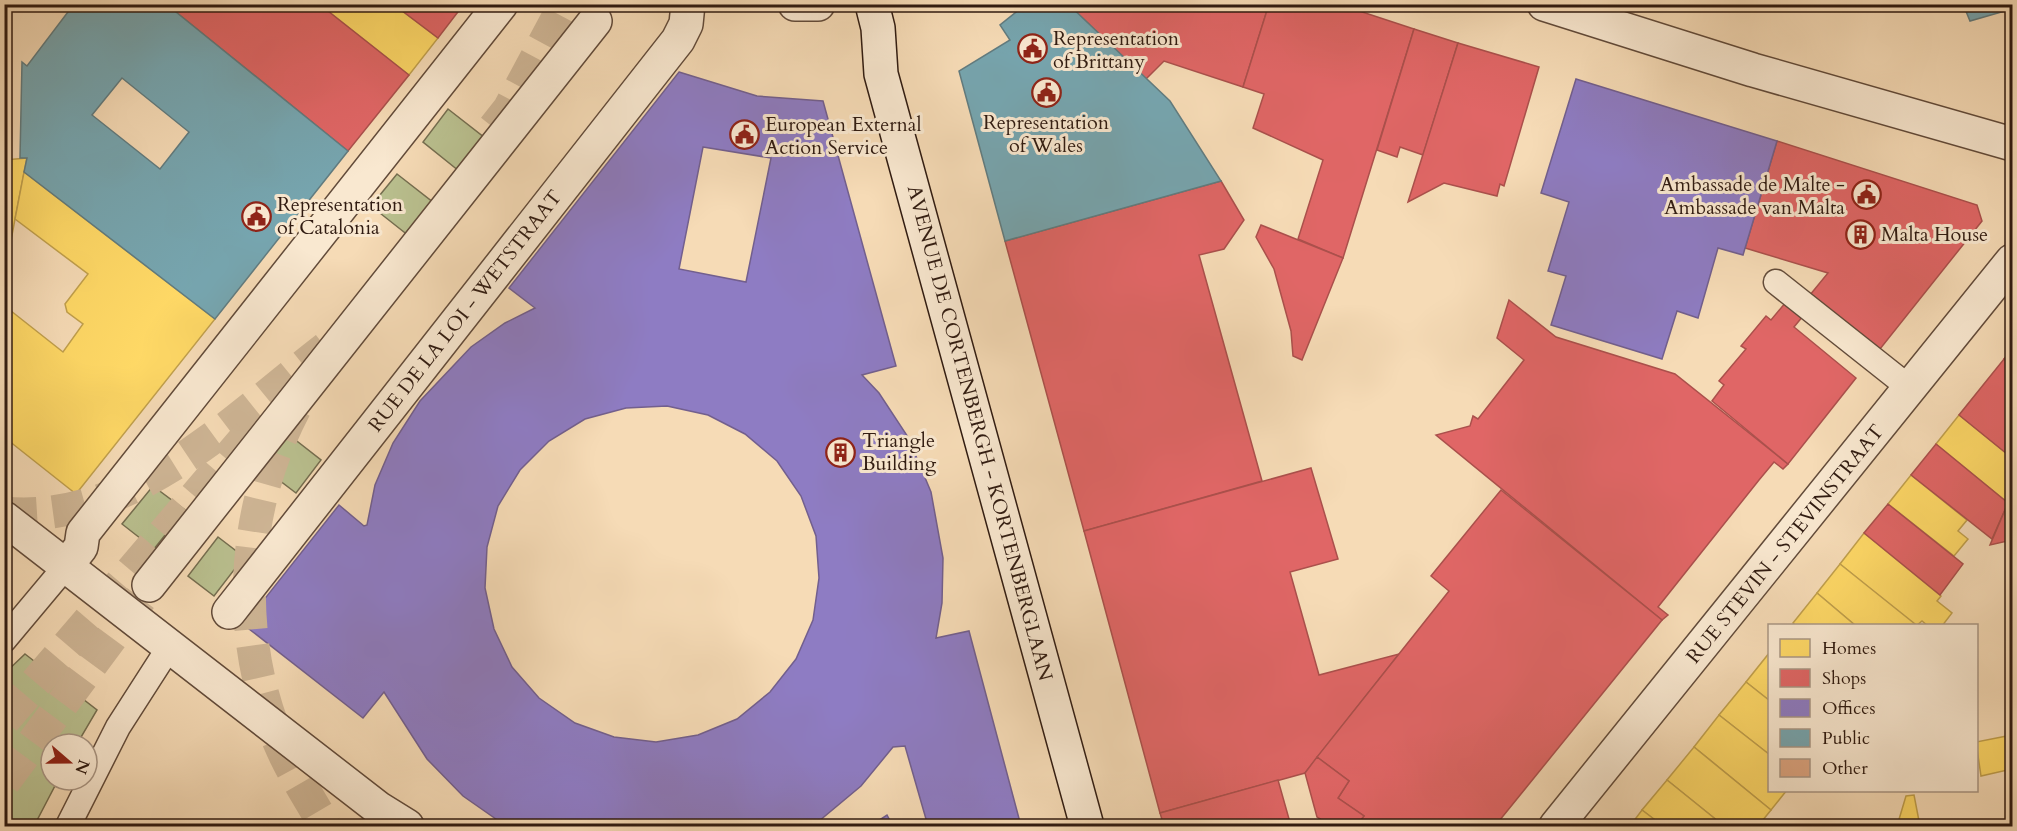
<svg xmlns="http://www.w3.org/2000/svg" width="2017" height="831" viewBox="0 0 2017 831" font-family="Cardo,serif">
<rect width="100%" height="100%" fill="#f6dbb6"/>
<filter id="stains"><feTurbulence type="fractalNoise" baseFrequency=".00333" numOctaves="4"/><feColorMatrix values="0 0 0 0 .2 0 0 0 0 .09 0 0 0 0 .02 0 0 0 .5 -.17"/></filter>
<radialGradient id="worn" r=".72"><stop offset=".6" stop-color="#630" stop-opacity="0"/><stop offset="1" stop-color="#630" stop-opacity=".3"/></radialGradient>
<g fill="#bac190" stroke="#756e50" stroke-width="1.5">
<polygon points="448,109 485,138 459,171 423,142"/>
<polygon points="397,174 434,203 409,236 371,206"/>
<polygon points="284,431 321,460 296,493 258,464"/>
<polygon points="153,486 185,510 154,549 122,524"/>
<polygon points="218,537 244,557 214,596 188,576"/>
<polygon points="25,654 97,710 77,744 51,744 51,780 58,780 34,826 5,826 5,673"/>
</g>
<g fill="#ffd966" stroke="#c1a04c" stroke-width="1.5">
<polygon points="319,4 393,4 438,38 409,75"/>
<polygon points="27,158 15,219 4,278 4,160"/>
<polygon points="24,172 215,319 76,494 4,437 4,298 10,302 6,307 63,352 83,324 67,312 65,304 88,274 15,219"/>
<polygon points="1959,415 2012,458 2012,495 2008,503 1936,444"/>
<polygon points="1911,475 1967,520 1958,531 1968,539 1954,556 1888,504"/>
<polygon points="1864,533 1941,596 1937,601 1952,613 1942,626 1928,626 1922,621 1916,626 1840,564"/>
<polygon points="1840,564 1915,624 1914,626 1856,626 1817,593"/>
<polygon points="1817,593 1856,626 1796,626 1793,623"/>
<polygon points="1770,652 1770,701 1746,682"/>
<polygon points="1746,682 1770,701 1770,755 1719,715"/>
<polygon points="1719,715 1770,755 1770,790 1787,790 1771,810 1694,747"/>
<polygon points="2012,735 2012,769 1981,776 1976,742"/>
<polygon points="1694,747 1771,810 1758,826 1724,826 1667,780"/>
<polygon points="1667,780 1724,826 1663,826 1642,810"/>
<polygon points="1914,795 1920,826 1897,826 1906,796"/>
<polygon points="1642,810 1663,826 1630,826"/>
</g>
<g fill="#e06666" stroke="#ab504c" stroke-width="1.5">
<polygon points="166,4 319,4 409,75 348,151"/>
<polygon points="393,4 464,4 438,38"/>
<polygon points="1068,4 1269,4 1243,87 1164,61 1146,79"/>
<polygon points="1269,4 1338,4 1414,29 1343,258 1298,239 1323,160 1253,128 1264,94 1243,87"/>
<polygon points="1414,29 1458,43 1423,155 1400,147 1397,157 1377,150"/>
<polygon points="1458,43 1539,67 1504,186 1500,184 1497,196 1444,183 1408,202"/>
<polygon points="1777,141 1977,205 1982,221 1880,349 1810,295 1828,273 1745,248"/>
<polygon points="1221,181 1244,220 1224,249 1199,255 1262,481 1084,531 1005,241"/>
<polygon points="1261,225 1343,258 1302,360 1293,356 1291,331 1274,269 1256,237"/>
<polygon points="1509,300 1556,337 1675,374 1788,464 1783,469 1774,462 1759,480 1658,607 1668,615 1662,620 1436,435 1470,426 1473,416 1478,419 1524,360 1497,338"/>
<polygon points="1786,302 1803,316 1794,327 1856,378 1788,464 1712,401 1724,385 1719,381 1746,349 1741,346 1766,316 1771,320"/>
<polygon points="2012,349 2012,366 2004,359"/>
<polygon points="2004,359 2012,366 2012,458 1959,415"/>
<polygon points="1936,444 2008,503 1992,539 1911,475"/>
<polygon points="1311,468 1338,559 1290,572 1319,675 1399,654 1305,773 1160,813 1084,531"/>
<polygon points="1501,490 1662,620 1495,826 1356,826 1364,816 1338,798 1349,781 1317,757 1449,591 1431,576"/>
<polygon points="2012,502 2012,540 1990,545 2008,503"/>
<polygon points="1888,504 1963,564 1940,595 1864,533"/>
<polygon points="1317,757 1349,781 1338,798 1364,816 1356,826 1331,826 1317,817 1305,773"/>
<polygon points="1278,780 1291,826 1164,826 1160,813"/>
</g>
<g fill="#8e7cc3" stroke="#725f8e" stroke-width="1.5" fill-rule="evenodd">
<path d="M 679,72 L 757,96 L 823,101 L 896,366 L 862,375 L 879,393 L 908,437 L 931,492 L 943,558 L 942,603 L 936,638 L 969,631 L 1021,826 L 928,826 L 905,746 L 893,747 L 861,786 L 813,826 L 506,826 L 463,796 L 427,759 L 384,692 L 363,718 L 244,625 L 339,505 L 364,526 L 367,525 L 375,485 L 393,443 L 420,401 L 471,347 L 505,323 L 535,308 L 509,288 ZM 703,147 L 771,158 L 746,282 L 679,269 ZM 667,406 L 708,415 L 745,434 L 777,461 L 801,496 L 816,536 L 819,578 L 813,620 L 796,659 L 770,692 L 737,719 L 698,735 L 656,742 L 614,737 L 575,723 L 539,698 L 512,667 L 494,629 L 485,588 L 487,547 L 498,506 L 520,470 L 549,441 L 585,419 L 626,408 Z"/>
<polygon points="1576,79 1777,141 1743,255 1718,248 1698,318 1677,311 1662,359 1551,325 1566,276 1548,271 1569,202 1541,193"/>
<polygon points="887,815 893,826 870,826"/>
</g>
<g fill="#76a5af" stroke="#617c80" stroke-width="1.5" fill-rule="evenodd">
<path d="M 74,4 L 166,4 L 348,151 L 215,319 L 24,172 L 27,158 L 20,158 L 22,62 L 27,66 ZM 122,78 L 189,132 L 160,169 L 92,115 Z"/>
<polygon points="1026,4 1068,4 1170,101 1221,181 1005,241 959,71 1010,40 1000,25"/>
<polygon points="1963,4 2012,4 2012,9 1970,21"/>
</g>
<polygon fill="#dda581" stroke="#301b11" stroke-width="1.5" points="239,820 247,826 233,826"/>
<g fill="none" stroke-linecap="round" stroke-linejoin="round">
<g stroke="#ceb595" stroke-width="33" stroke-dasharray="33 16" stroke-linecap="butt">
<polyline points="494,128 509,109 565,4"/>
<path d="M 295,408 C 241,510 234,635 279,742 C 291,771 310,799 325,826"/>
<path d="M 4,513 C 131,525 234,419 326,348"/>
<polyline points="4,720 260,421"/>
<polyline points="4,782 166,564"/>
</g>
<defs>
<g id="lane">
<polyline points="1776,282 1911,389"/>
<polyline points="4,640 66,566"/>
<polyline points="68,826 118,727 170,646"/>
</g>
<g id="street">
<polyline points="795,4 818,4"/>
<polyline points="1544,4 1753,70 2012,144"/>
<polyline points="4,518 378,808 407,826"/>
<polyline points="66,566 81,547 83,533 501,4"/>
<polyline points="149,585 595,21"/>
<polyline points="229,612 678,40 686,24 688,4"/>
<polyline points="1556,826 2012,261"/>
</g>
<polyline id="secondary" points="872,4 878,28 881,74 1087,826"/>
</defs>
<use href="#lane" stroke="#624b3a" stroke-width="27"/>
<use href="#street" stroke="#624b3a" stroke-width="36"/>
<use href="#secondary" stroke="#301b11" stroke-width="36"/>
<use href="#lane" stroke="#f9e8d0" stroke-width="24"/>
<use href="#street" stroke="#f9e8d0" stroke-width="33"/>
<use href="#secondary" stroke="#f9e8d0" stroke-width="33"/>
</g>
<defs>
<symbol id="civic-ring" viewBox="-11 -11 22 22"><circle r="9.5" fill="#f9e8d0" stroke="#8f2418" stroke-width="1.5"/><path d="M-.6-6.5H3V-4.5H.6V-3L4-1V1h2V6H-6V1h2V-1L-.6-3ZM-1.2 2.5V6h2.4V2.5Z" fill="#8f2418"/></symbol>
<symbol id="building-ring" viewBox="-11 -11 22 22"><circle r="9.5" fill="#f9e8d0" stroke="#8f2418" stroke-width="1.5"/><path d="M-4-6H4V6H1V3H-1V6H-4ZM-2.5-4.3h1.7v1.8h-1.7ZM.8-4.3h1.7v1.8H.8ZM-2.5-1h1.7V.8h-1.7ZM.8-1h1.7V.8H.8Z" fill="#8f2418"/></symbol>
</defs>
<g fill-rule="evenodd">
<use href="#civic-ring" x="1016" y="32" width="33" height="33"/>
<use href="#civic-ring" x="1030" y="76" width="33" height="33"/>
<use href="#civic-ring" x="728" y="118" width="33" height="33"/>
<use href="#civic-ring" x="1850" y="178" width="33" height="33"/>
<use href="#civic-ring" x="240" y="200" width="33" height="33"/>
<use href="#building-ring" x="1844" y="218" width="33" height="33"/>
<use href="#building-ring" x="824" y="436" width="33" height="33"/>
</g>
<g text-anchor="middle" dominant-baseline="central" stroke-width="6" stroke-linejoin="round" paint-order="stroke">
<g font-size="20" fill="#301b11" stroke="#f9e8d0" text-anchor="start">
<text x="1053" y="38">Representation<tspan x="1053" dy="23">of Brittany</tspan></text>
<text x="1046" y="122" text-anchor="middle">Representation<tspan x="1046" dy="23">of Wales</tspan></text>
<text x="765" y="124">European External<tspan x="765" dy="23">Action Service</tspan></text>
<text x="1845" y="184" text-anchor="end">Ambassade de Malte -<tspan x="1845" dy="23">Ambassade van Malta</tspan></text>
<text x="277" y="204">Representation<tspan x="277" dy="23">of Catalonia</tspan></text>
<text x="1881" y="234">Malta House</text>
<text x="862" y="440">Triangle<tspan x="862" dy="23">Building</tspan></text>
</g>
<g font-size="20" fill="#301b11" stroke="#f9e8d0">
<text transform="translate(465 311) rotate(-52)">RUE DE LA LOI - WETSTRAAT</text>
<text transform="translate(980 433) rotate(75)">AVENUE DE CORTENBERGH - KORTENBERGLAAN</text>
<text transform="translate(1785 544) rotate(-51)">RUE STEVIN - STEVINSTRAAT</text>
</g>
</g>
<rect width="2017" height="831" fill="none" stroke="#f6dbb6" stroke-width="24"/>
<rect x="6" y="6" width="2005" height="819" fill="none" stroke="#301b11" stroke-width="3"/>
<rect x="12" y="12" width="1993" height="807" fill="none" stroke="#301b11" stroke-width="1.5"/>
<rect x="1768" y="624" width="210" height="168" fill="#f9e8d0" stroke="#a99684" stroke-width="1.5"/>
<rect x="1780" y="639" width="30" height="18" fill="#ffd966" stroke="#a99684" stroke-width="1.5"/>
<text x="1822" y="654" font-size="18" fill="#301b11">Homes</text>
<rect x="1780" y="669" width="30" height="18" fill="#e06666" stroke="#a99684" stroke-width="1.5"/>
<text x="1822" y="684" font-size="18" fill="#301b11">Shops</text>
<rect x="1780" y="699" width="30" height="18" fill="#8e7cc3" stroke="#a99684" stroke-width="1.5"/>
<text x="1822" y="714" font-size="18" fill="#301b11">Offices</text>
<rect x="1780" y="729" width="30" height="18" fill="#76a5af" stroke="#a99684" stroke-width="1.5"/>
<text x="1822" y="744" font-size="18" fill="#301b11">Public</text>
<rect x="1780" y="759" width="30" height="18" fill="#dda581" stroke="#a99684" stroke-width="1.5"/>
<text x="1822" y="774" font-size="18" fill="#301b11">Other</text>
<g transform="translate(69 762) rotate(110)"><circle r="28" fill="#f9e8d0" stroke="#a99684" stroke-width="1.5"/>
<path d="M0-4.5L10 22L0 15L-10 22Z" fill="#8f2418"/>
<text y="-9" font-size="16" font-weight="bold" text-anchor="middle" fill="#301b11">N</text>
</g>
<rect width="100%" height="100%" filter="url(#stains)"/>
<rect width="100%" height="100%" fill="url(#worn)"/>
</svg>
